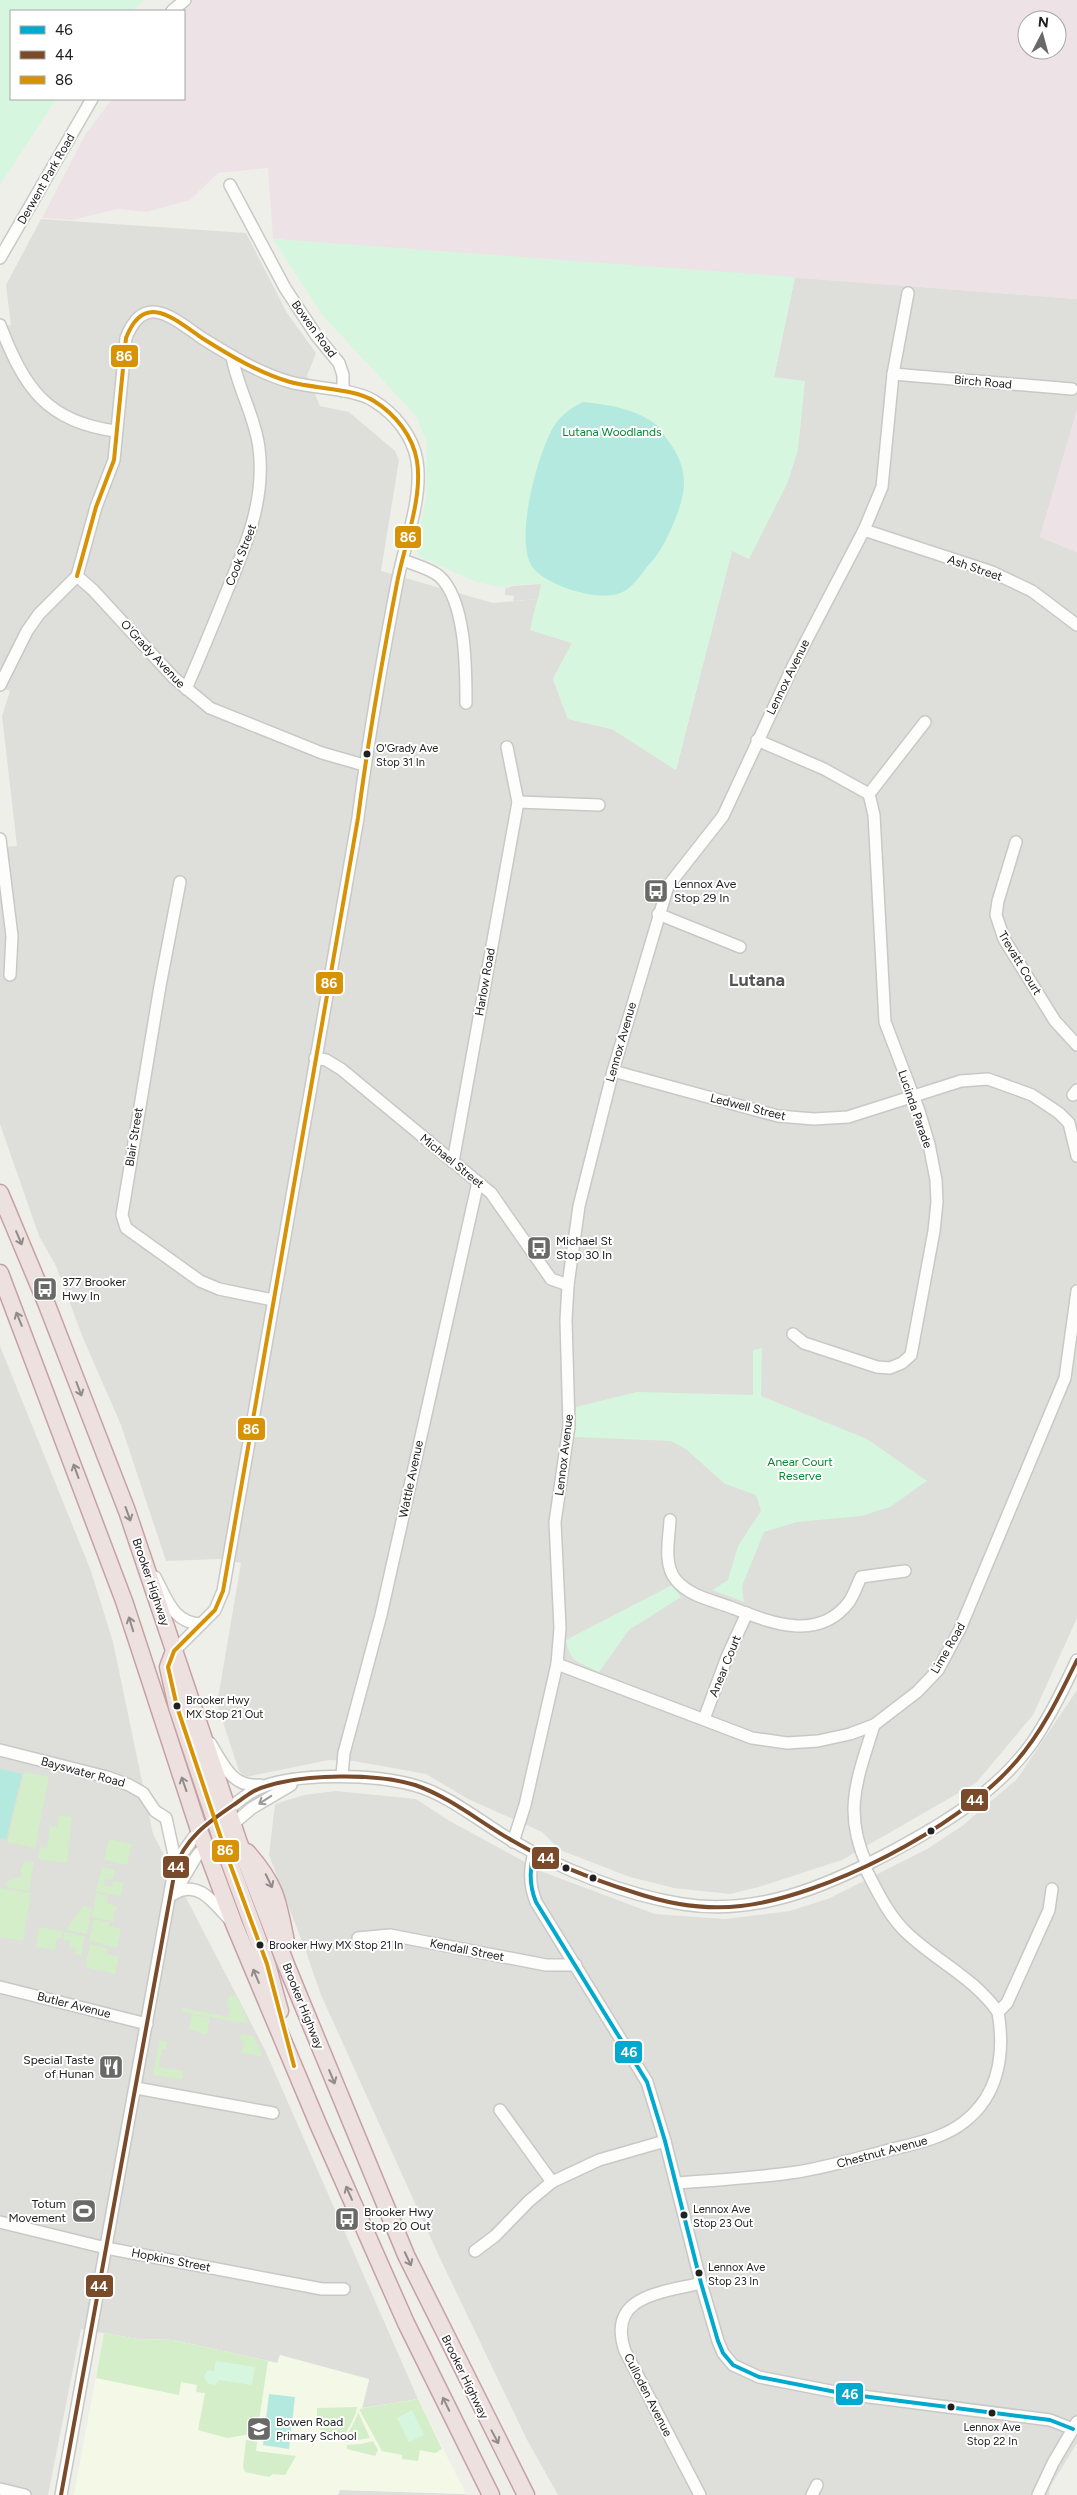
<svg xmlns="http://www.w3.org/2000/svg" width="1077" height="2495" viewBox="0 0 1077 2495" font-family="Figtree,sans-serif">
<rect width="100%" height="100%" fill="#efefea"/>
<g fill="#dededb">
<polygon points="41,219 246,233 287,313 316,353 307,376 320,406 349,412 395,451 399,460 381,571 493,603 538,599 530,630 572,643 553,679 568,719 612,729 676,770 732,550 749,559 774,377 795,277 1077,299 1077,410 1040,537 1077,552 1077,1618 1033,1715 976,1783 842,1860 759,1887 730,1894 674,1888 630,1877 560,1850 542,1832 468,1799 426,1774 354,1761 329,1760 246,1777 239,1771 217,1704 241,1563 220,1559 166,1561 121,1425 83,1338 56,1266 39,1236 0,1124 0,847 17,846 2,716 10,691 0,687 0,327 11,325 6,285"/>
<polygon points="0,1346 91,1571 113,1642 153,1834 265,2050 418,2399 362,2409 369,2380 280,2355 278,2363 173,2340 137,2339 81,2329 48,2495 0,2495"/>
<polygon points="1077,1690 1077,2443 1050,2487 1049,2495 558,2495 526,2438 438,2254 321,1995 306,1952 269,1855 275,1804 304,1795 336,1791 416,1799 448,1820 543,1872 655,1914 725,1919 790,1911 830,1898 927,1849 962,1826 1017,1779"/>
<polygon points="339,2490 466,2494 467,2495 338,2495"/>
</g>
<g fill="#ede3e6" fill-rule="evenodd">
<path d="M 175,0 L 1077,0 L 1077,299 L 273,239 L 268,168 L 218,173 L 190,200 L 147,212 L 118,209 L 72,220 L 42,218 L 85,135 L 112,99 L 184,99 L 185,18 L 184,11 L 181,11 ZM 1027,20 L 1057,20 L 1057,50 L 1027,50 Z"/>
<polygon points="1077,410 1077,552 1040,537"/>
</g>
<polygon fill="#f4f8e6" points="104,2333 137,2339 173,2340 277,2363 280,2355 369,2379 362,2408 418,2399 466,2494 340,2490 338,2495 74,2495"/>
<g fill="#d3eec8">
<polygon points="24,1772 49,1777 35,1848 7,1842"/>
<polygon points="59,1815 72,1817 67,1863 38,1859 40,1847 47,1848 50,1826 57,1827"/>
<polygon points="109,1839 132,1844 127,1865 104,1860"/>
<polygon points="25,1861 34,1862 29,1891 8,1888 6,1882 22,1876 20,1870"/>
<polygon points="102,1867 115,1870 113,1880 105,1879 104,1885 112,1887 113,1881 124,1883 121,1896 96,1891"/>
<polygon points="0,1888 31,1893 23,1941 0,1937"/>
<polygon points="96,1893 108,1896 107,1903 118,1907 113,1913 115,1922 92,1917"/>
<polygon points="83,1906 92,1908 87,1934 66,1930"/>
<polygon points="94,1919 109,1922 109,1926 121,1929 117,1948 89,1941"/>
<polygon points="39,1927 63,1931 61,1939 57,1938 55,1950 36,1947"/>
<polygon points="64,1932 85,1936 81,1956 76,1954 76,1949 69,1948 70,1941 63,1940"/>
<polygon points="90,1944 108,1948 107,1954 119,1957 115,1974 85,1967"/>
<polygon points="229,1995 237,1996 249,2024 182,2012 183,2008 228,2017 230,2008 226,2007"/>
<polygon points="192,2015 210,2018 207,2035 189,2029"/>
<polygon points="241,2034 253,2036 263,2057 241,2053 244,2041 240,2040"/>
<polygon points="159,2040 167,2042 166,2049 162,2049 159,2067 183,2071 182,2080 153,2075"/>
<polygon points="104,2333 137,2339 173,2340 268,2361 257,2433 227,2438 198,2430 205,2393 196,2392 197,2385 181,2382 179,2395 96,2378"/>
<polygon points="418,2399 442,2449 435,2453 420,2450 418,2461 402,2459 402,2455 382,2451 359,2409"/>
<path d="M 357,2407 C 355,2422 346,2428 343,2441 L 322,2436 L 319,2425 L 317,2425 L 317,2408 Z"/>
<path d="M 358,2412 L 370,2438 L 345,2442 C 348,2431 355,2423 358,2412 Z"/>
<polygon points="246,2440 257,2442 256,2451 296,2456 285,2475 273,2474 269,2477 245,2472 243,2466"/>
<polygon points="373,2441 378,2450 375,2456 347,2449 347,2445 361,2444"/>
</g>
<g fill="#d7f6df">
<polygon points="0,0 144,0 132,11 11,11 11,99 56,99 0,185"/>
<polygon points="273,239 795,277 774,377 805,381 798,450 787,484 749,559 732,551 676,770 612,729 568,719 553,679 572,643 530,630 541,584 509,585 504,588 476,582 420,557 416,549 426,497 427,443 416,416 323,316"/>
<polygon points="762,1348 761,1396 867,1439 927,1481 890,1507 861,1516 797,1522 764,1532 742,1586 744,1602 712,1590 728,1580 738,1546 761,1511 756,1495 725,1484 687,1450 671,1441 574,1437 576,1407 637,1392 753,1395 753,1350"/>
<path d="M 672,1585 L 681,1597 L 629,1630 L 599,1672 C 580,1663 569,1662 566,1640 Z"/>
<polygon points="216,2361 255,2367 252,2385 219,2380 215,2385 207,2383 204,2376 208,2370 214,2371"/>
<polygon points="412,2410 424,2435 409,2442 397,2418"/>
</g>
<g fill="#b3e9de">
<path d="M 583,402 C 606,404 635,409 654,423 C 659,427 663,433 666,438 C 689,467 688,489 674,522 C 668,536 662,550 652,561 C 643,571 633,589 620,593 C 598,602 548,586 533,568 C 513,542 538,452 554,426 C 561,415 571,408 583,402 Z"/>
<polygon points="0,1769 22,1774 6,1839 0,1838"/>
<polygon points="269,2394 295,2397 289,2449 263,2445"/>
</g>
<polygon fill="#dededc" points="541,584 538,599 513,601 514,596 505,595 505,589 512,586"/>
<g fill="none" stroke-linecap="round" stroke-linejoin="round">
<defs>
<g id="minor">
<polyline points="172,11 185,0"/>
<polyline points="230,185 285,288 316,335 339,363 343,375 343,391"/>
<polyline points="0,258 92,99"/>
<path d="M 0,325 C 24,387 46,422 116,431"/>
<polyline points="893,374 1072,389"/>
<polyline points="864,530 992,572 1032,591 1077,625"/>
<path d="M 403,560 C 415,565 429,568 439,576 C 466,600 466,668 466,703"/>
<path d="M 77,576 L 96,507 L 114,460 L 126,338 C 144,291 173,318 202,338 C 229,355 259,373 290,382 C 315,389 353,388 374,401 C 395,414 413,436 417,461 C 423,498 404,546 397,583 C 382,661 368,740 358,818 L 223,1591 L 215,1610 L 174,1651"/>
<polyline points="0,685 27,631 39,614 77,576 93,590 174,678 210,708 322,753 364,765"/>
<path d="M 186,689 C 199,659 212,628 224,598 C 244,550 266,502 259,448 C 255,416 238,389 232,357"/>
<polyline points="757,740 824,769 869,794 874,815 885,1022 919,1111 929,1144 936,1180 937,1202 934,1231 911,1355 902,1363 890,1368 877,1367 804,1343 793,1334"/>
<polyline points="869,794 925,722"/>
<polyline points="518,802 599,805"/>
<polyline points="0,839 12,936 10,975"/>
<polyline points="1016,842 998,901 996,915 1004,939 1055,1021 1077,1045"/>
<polyline points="180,882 160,986 122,1215 126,1228 200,1281 219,1289 273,1300"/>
<polyline points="658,914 740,947"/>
<polyline points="315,1058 326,1060 341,1069 491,1193 551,1279 568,1285"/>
<polyline points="613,1071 778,1116 814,1119 848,1117 961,1081 988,1079 1032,1095 1059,1113 1069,1123 1077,1156"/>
<polyline points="1073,1095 1077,1090"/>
<polyline points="453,1162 518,802 507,747"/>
<path d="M 670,1520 C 669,1539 663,1565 676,1580 C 689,1596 712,1600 730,1607 C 769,1622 818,1643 849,1602 C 854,1595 857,1585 861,1577 L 905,1571"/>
<path d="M 155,1577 C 167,1599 173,1623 201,1624"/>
<polyline points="557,1664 752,1738 787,1743 818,1741 850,1734 874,1725 917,1692 938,1670 960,1629 1065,1378 1077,1291"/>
<polyline points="704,1719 727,1657 747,1613"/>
<path d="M 210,1743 C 223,1764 232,1788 260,1785"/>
<polyline points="0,1750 107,1777 129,1785 143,1793 155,1811 166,1818 176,1864"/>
<polyline points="342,1775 344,1753 381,1615 478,1182"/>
<path d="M 229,1808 C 238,1802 247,1794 257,1789 C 294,1772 374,1774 413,1785 C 446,1793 482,1823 511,1840 C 560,1869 626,1895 682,1904 C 756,1916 825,1887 889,1853 C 942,1825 996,1793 1032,1743 C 1050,1717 1064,1688 1077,1660"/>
<polyline points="233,1824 252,1808 291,1785"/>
<polyline points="513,1842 525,1805 557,1664 560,1628 555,1522 569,1426 566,1320 568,1285 579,1206 613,1071 668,886 723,816 793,666 864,530 882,487 893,374 908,293"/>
<path d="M 534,1853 C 529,1870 529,1885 536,1902 L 647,2082 L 665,2141 L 701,2283 L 718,2341 L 723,2353 L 733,2365 L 759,2377 L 846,2394 L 1050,2420 L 1073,2429"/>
<path d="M 867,1865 C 842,1811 858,1777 874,1725"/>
<path d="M 864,1866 C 877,1890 888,1916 908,1934 C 938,1962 974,1978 998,2012"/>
<path d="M 175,1893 C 199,1880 214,1903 229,1919"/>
<polyline points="174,1894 196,1857 206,1845"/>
<polyline points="358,1938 390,1935 546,1965 576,1965"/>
<polyline points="0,1987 147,2024"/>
<polyline points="136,2088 273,2113"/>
<polyline points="500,2110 552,2182"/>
<path d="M 676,2183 C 716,2180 757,2178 797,2172 C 829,2167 861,2157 893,2149 C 917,2143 944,2138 964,2122 C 999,2095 1005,2053 998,2012 L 1007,2003 L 1049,1910 L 1052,1889"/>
<polyline points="0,2222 106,2248 322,2289 344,2289"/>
<polyline points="475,2251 495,2236 529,2201 552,2182 599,2160 665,2141"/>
<polyline points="0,2489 25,2495"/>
<polyline points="61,2495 173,1876 181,1855 199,1830"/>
<path d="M 700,2495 L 625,2351 C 606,2295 662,2293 701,2283"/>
<polyline points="812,2495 817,2485"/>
<polyline points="1038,2495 1053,2463 1077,2422"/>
</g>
<g id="highway">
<polyline points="0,1193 47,1305 127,1511 239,1843 287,1967 406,2255 526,2495"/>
<polyline points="0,1273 124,1601 199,1830 234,1924 318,2124 406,2323 491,2495"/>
<polyline points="174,1651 168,1667 177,1707 226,1853 267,1964 280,2011"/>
<path d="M 247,1852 C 276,1885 278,1900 286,1942"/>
</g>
</defs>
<use href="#minor" stroke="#c8c8c6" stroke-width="14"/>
<use href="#highway" stroke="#c6a0a2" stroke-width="19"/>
<use href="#minor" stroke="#fdfdfc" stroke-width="11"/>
<use href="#highway" stroke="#ece1df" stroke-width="16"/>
<defs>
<path id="bus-1" d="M 534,1853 C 529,1870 529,1885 536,1902 L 647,2082 L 665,2141 L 701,2283 L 718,2341 L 723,2353 L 733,2365 L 759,2377 L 846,2394 L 1050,2420 L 1073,2429"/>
<path id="bus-2" d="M 61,2495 L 175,1870 C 183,1839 210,1821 235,1804 C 245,1797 254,1789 267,1786 C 306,1774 376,1773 415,1785 C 450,1797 481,1823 513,1841 C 551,1863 594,1880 636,1893 C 669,1904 707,1910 741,1906 C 826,1896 956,1829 1013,1765 C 1041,1734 1059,1697 1077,1660"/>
<path id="bus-3" d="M 77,576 L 96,507 L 114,460 L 126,338 C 144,291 173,318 202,338 C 229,355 259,373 290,382 C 315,389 353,388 374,401 C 395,414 413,436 417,461 C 423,498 404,546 397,583 C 382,661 368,740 358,818 L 223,1591 L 215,1610 L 174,1651 L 168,1667 L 177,1707 L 226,1853 L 267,1964 L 294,2066"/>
</defs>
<use href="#bus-1" stroke="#fff" stroke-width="8"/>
<use href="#bus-2" stroke="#fff" stroke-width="8"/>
<use href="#bus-3" stroke="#fff" stroke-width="8"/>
<use href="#bus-1" stroke="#00a9ce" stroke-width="4"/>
<use href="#bus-2" stroke="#7a4b2a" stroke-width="4"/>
<use href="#bus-3" stroke="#d79205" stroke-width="4"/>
</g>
<defs><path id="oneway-shaft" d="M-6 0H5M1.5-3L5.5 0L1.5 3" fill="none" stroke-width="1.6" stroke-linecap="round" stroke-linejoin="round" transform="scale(1.25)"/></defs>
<g stroke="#918b8a">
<use href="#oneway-shaft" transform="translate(19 1238) rotate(67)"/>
<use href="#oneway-shaft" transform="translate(19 1319) rotate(-112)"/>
<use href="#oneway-shaft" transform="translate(79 1389) rotate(69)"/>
<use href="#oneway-shaft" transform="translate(76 1471) rotate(-110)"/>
<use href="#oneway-shaft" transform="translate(128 1514) rotate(70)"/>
<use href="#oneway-shaft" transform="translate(131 1624) rotate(-107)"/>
<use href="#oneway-shaft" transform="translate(184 1784) rotate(-109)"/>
<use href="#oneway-shaft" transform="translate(269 1881) rotate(64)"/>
<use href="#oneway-shaft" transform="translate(256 1976) rotate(-113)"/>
<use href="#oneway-shaft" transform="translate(332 2077) rotate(68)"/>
<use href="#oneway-shaft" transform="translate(349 2193) rotate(-114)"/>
<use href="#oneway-shaft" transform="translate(408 2259) rotate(65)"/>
<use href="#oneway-shaft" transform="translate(446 2404) rotate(-116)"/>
<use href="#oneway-shaft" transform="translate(495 2437) rotate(62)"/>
</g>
<use stroke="#9a9a99" href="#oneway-shaft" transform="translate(265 1800) rotate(147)"/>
<defs>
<symbol id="bus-square" viewBox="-11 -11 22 22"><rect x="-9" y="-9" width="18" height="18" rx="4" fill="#696967" stroke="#fff"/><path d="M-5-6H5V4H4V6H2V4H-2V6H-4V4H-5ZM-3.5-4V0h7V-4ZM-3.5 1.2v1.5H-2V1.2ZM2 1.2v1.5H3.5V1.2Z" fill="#fff"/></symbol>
<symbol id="restaurant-square" viewBox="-11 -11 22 22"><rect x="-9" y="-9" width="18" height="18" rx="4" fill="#696967" stroke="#fff"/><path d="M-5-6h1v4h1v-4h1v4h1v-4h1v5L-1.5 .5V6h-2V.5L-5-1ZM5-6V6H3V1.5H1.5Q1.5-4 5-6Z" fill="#fff"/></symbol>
<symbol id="stadium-square" viewBox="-11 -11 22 22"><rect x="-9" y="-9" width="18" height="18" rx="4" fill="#696967" stroke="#fff"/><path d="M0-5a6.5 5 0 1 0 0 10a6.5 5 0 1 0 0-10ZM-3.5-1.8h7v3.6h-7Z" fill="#fff"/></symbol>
<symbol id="school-square" viewBox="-11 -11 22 22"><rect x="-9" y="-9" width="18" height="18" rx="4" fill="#696967" stroke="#fff"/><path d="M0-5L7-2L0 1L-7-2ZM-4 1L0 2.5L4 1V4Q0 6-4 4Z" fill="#fff"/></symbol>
</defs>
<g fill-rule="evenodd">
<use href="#bus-square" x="642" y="877" width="28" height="28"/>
<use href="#bus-square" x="525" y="1234" width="28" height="28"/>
<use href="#bus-square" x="31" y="1275" width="28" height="28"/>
<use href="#restaurant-square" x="97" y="2053" width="28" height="28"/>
<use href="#stadium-square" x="70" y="2197" width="28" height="28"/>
<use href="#bus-square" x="333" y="2205" width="28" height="28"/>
<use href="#school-square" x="245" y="2415" width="28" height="28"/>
</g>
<g fill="#212121" stroke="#fff" stroke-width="2">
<circle cx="367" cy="754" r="4.5"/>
<circle cx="177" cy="1706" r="4.5"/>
<circle cx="931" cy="1831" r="4.5"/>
<circle cx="566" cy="1868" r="4.5"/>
<circle cx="593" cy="1878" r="4.5"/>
<circle cx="260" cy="1945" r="4.5"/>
<circle cx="684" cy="2215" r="4.5"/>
<circle cx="699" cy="2273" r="4.5"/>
<circle cx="951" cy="2407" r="4.5"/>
<circle cx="992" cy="2413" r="4.5"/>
</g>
<g text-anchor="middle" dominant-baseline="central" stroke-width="4" stroke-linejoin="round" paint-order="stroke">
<g font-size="11" fill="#212121" stroke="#fff" text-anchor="start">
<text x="376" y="748">O'Grady Ave<tspan x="376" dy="14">Stop 31 In</tspan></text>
<text x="186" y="1700">Brooker Hwy<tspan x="186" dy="14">MX Stop 21 Out</tspan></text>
<text x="269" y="1945">Brooker Hwy MX Stop 21 In</text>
<text x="693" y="2209">Lennox Ave<tspan x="693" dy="14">Stop 23 Out</tspan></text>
<text x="708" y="2267">Lennox Ave<tspan x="708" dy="14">Stop 23 In</tspan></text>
<text x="992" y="2427" text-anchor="middle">Lennox Ave<tspan x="992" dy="14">Stop 22 In</tspan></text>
</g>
<g font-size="12" fill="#212121" stroke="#fff">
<text transform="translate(46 179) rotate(-60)">Derwent Park Road</text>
<text transform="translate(314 329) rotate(54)">Bowen Road</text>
<text transform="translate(983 382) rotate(5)">Birch Road</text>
<text transform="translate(241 555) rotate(-69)">Cook Street</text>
<text transform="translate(975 568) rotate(19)">Ash Street</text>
<text transform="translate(153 654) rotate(47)">O'Grady Avenue</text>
<text transform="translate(788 677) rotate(-64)">Lennox Avenue</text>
<text transform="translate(1020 963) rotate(59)">Trevatt Court</text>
<text transform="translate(485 982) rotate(-80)">Harlow Road</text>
<text transform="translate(621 1042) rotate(-74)">Lennox Avenue</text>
<text transform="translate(748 1107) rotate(14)">Ledwell Street</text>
<text transform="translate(915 1109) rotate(71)">Lucinda Parade</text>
<text transform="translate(134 1137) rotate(-81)">Blair Street</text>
<text transform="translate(452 1161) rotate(39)">Michael Street</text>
<text transform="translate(564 1455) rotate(-83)">Lennox Avenue</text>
<text transform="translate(411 1479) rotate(-78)">Wattle Avenue</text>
<text transform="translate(151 1582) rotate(71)">Brooker Highway</text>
<text transform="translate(948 1648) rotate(-60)">Lime Road</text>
<text transform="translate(725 1666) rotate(-68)">Anear Court</text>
<text transform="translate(83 1772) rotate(15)">Bayswater Road</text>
<text transform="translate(467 1950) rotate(11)">Kendall Street</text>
<text transform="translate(74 2005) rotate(14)">Butler Avenue</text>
<text transform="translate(303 2006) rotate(68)">Brooker Highway</text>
<text transform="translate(882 2152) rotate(-15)">Chestnut Avenue</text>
<text transform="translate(171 2260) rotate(11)">Hopkins Street</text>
<text transform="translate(465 2377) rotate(64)">Brooker Highway</text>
<text transform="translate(648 2395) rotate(63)">Culloden Avenue</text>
</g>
<g font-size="12" fill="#068830" stroke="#fff">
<text x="612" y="432">Lutana Woodlands</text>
<text x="800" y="1462">Anear Court<tspan x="800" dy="14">Reserve</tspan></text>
</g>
<g font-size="12" fill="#212121" stroke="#fff" text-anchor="start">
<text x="674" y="884">Lennox Ave<tspan x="674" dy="14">Stop 29 In</tspan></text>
<text x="556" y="1241">Michael St<tspan x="556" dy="14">Stop 30 In</tspan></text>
<text x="62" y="1282">377 Brooker<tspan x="62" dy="14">Hwy In</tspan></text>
<text x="94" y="2060" text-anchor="end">Special Taste<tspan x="94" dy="14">of Hunan</tspan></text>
<text x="66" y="2204" text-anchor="end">Totum<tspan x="66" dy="14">Movement</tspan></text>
<text x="364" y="2212">Brooker Hwy<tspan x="364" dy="14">Stop 20 Out</tspan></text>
<text x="276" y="2422">Bowen Road<tspan x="276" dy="14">Primary School</tspan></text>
</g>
<g font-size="18" font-weight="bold" fill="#545454" stroke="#fff">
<text x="757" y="980">Lutana</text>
</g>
</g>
<g stroke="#fff" stroke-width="2">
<rect x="110" y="344" width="29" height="24" rx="5" fill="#d79205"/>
<rect x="394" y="525" width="28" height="24" rx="5" fill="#d79205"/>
<rect x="315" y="971" width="29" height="24" rx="5" fill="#d79205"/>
<rect x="237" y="1417" width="29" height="24" rx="5" fill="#d79205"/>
<rect x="960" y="1788" width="29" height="24" rx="5" fill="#7a4b2a"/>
<rect x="211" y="1839" width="29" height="24" rx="5" fill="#d79205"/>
<rect x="531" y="1846" width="29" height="24" rx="5" fill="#7a4b2a"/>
<rect x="162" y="1855" width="28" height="24" rx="5" fill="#7a4b2a"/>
<rect x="614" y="2040" width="29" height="24" rx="5" fill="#00a9ce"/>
<rect x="85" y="2274" width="29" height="24" rx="5" fill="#7a4b2a"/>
<rect x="835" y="2382" width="29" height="24" rx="5" fill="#00a9ce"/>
</g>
<g font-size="14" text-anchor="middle" font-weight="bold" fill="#fff">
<text x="124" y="361">86</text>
<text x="408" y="542">86</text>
<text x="329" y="988">86</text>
<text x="251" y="1434">86</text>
<text x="975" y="1805">44</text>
<text x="225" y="1855">86</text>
<text x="546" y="1863">44</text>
<text x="176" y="1872">44</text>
<text x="629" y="2057">46</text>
<text x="99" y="2291">44</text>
<text x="850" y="2399">46</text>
</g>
<rect x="10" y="10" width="175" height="90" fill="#ffffff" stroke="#a6a6a6"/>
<rect x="20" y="26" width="25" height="8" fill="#00a9ce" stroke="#a6a6a6"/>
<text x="55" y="35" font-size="15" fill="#212121">46</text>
<rect x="20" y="51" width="25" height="8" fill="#7a4b2a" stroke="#a6a6a6"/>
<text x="55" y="60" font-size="15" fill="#212121">44</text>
<rect x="20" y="76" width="25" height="8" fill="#d79205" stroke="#a6a6a6"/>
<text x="55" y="85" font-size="15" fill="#212121">86</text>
<g transform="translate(1042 35) rotate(6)"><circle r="24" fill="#ffffff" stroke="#a6a6a6"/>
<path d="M0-4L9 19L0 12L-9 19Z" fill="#696967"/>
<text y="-8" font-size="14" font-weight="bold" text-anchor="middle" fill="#212121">N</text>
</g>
</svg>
